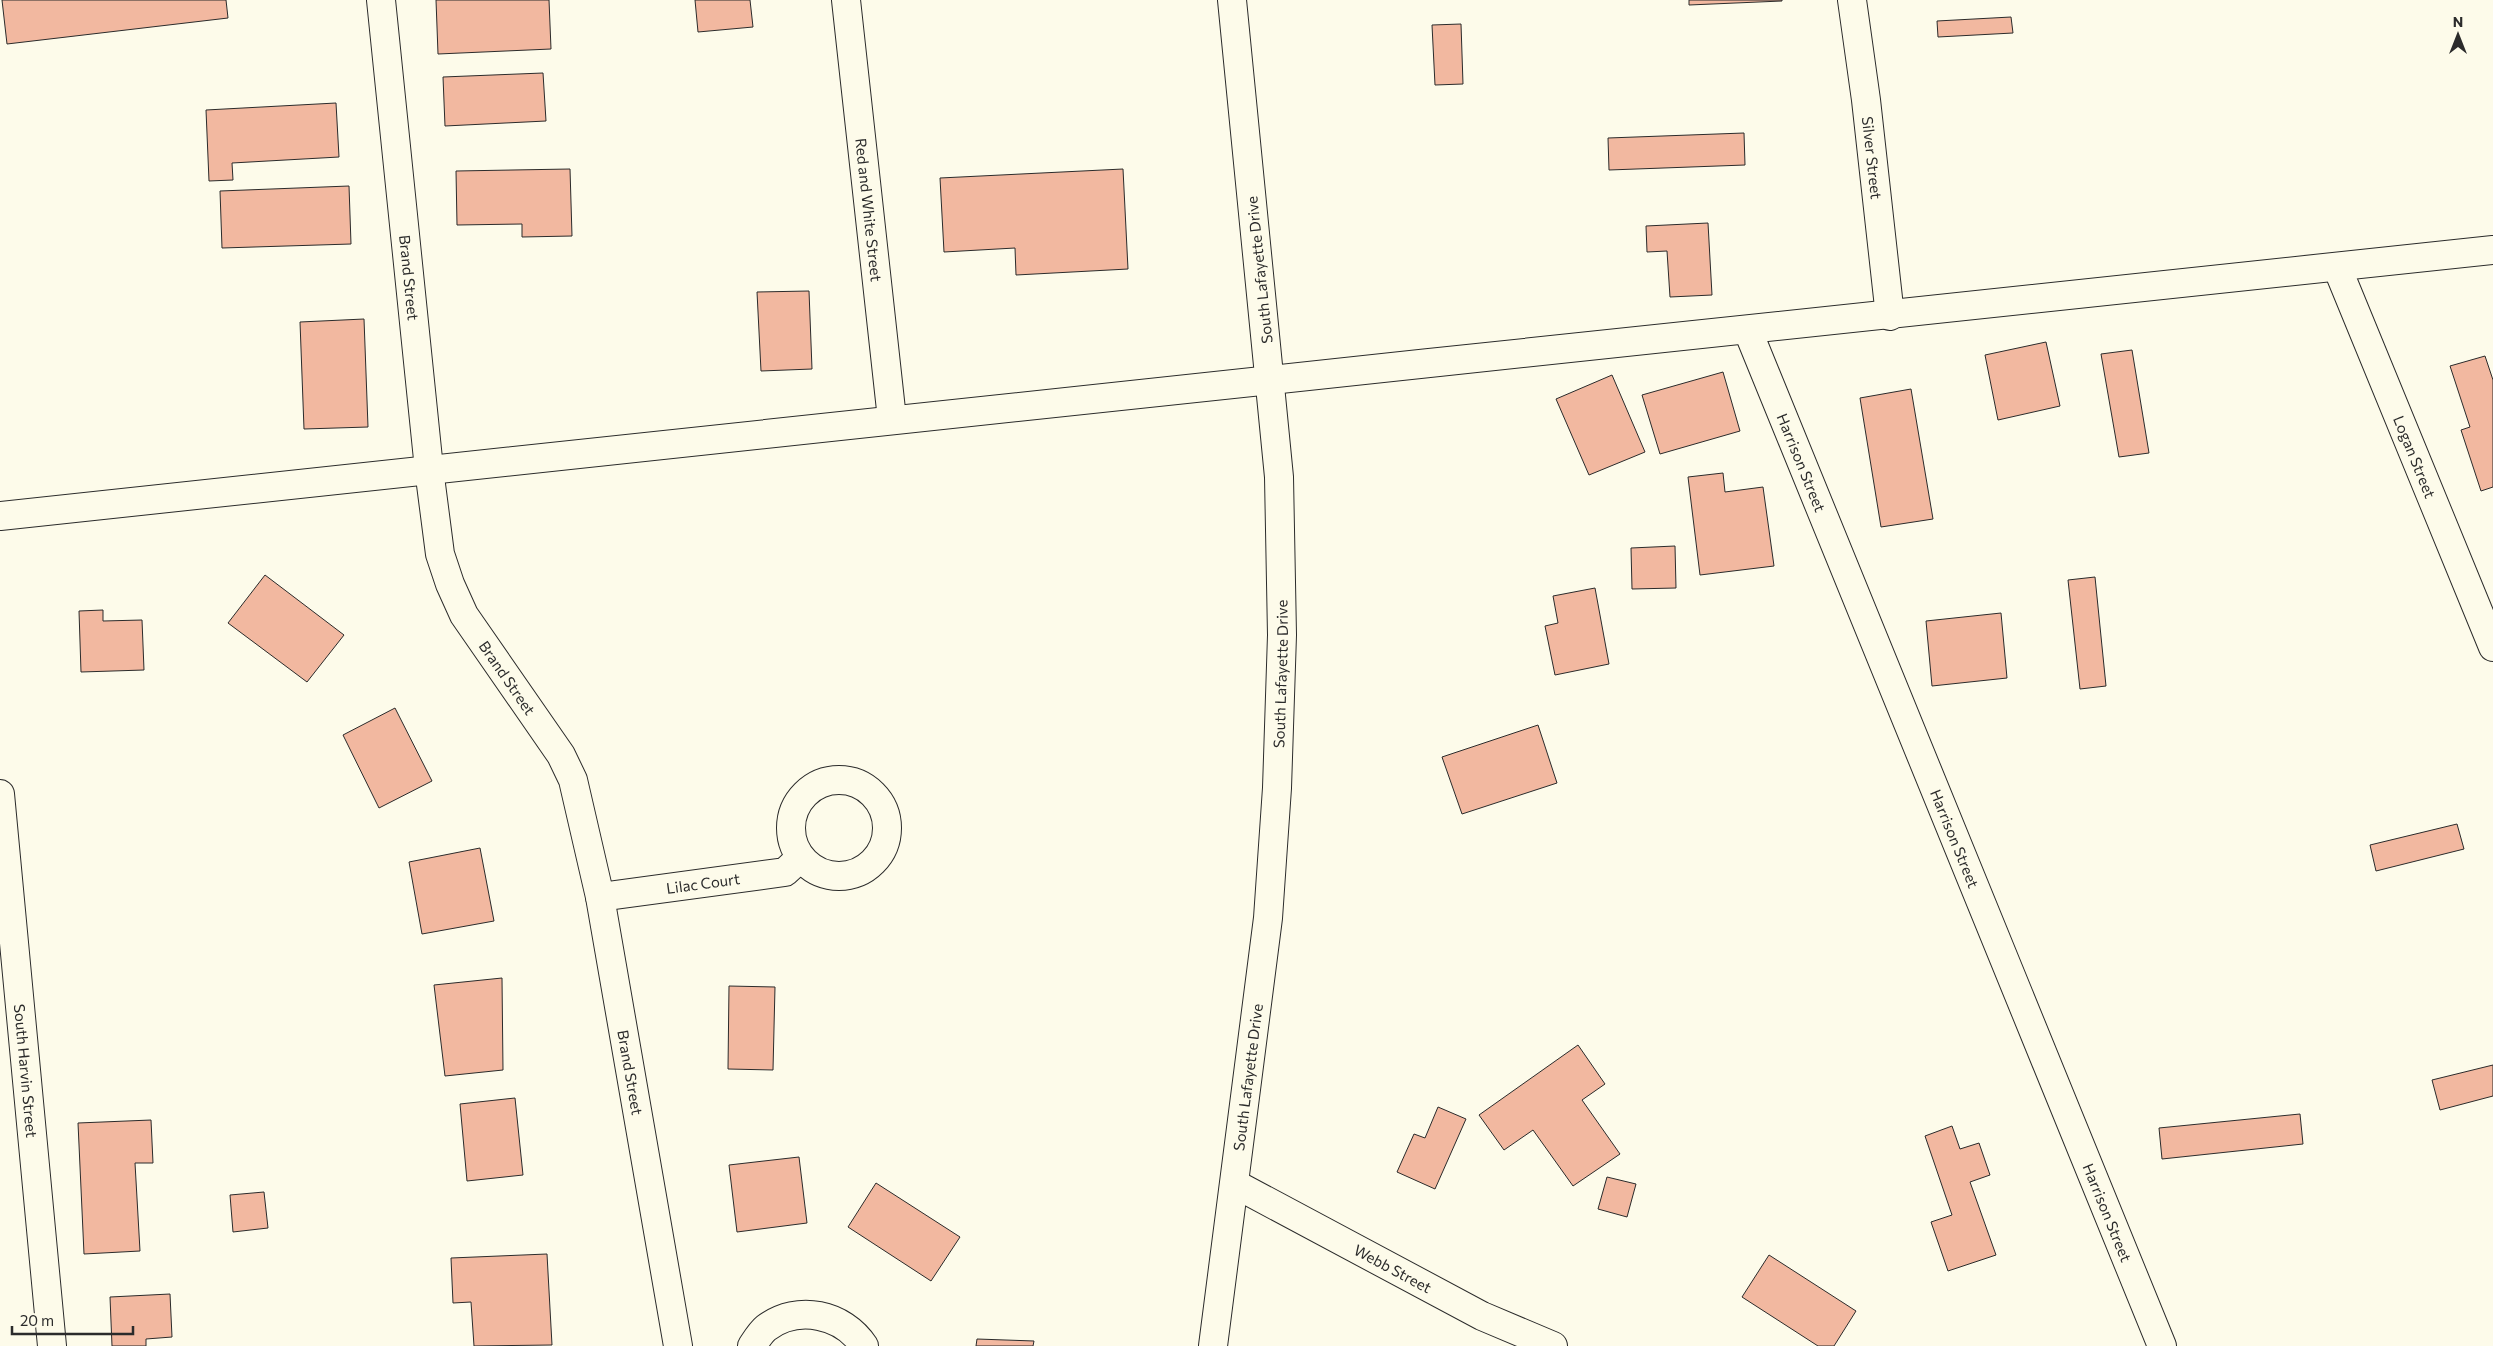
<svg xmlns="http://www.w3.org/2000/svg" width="2493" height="1346" viewBox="0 0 2493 1346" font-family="Commissioner,sans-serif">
<rect width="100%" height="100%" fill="#fdfbea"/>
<g fill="#f2b8a0" stroke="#2b2b2b">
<polygon points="2,0 226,0 228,18 7,44"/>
<polygon points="436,0 549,0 551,49 438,54"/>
<polygon points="695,0 750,0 753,27 698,32"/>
<polygon points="1689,0 1782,0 1782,1 1689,5"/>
<polygon points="2011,17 2013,33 1938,37 1937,21"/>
<polygon points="1461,24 1463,84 1435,85 1432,25"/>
<polygon points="543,73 546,121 445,126 443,77"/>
<polygon points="336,103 339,157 232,163 233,180 209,181 206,110"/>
<polygon points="1744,133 1745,165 1609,170 1608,138"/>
<polygon points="570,169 572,236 522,237 522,224 457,225 456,171"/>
<polygon points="1123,169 1128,269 1016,275 1015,248 944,252 940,178"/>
<polygon points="349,186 351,244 222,248 220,191"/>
<polygon points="1708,223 1712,295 1670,297 1667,251 1647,252 1646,226"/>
<polygon points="809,291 812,369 761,371 757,292"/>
<polygon points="364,319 368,427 304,429 300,322"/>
<polygon points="2046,342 2060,406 1998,420 1985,355"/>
<polygon points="2132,350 2149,453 2119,457 2101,354"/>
<polygon points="2485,356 2493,380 2493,487 2481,491 2461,430 2470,427 2450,366"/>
<polygon points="1723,372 1740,431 1660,454 1642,395"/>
<polygon points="1612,375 1645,452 1589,475 1556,399"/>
<polygon points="1911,389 1933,519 1881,527 1860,398"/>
<polygon points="1723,473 1725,492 1763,487 1774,566 1700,575 1688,477"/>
<polygon points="1675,546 1676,588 1632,589 1631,548"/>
<polygon points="265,575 344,635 307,682 228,623"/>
<polygon points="2095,577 2106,686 2080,689 2068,580"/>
<polygon points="1595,588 1609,664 1555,675 1545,626 1558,623 1553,596"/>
<polygon points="103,610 103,621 142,620 144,670 81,672 79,611"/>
<polygon points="2001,613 2007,678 1932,686 1926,621"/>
<polygon points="395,708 432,781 379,808 343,735"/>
<polygon points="1538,725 1557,783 1462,814 1442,757"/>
<polygon points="2457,824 2464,849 2376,871 2370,845"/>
<polygon points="480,848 494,921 422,934 409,862"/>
<polygon points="502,978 503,1070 445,1076 434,985"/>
<polygon points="729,986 775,987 773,1070 728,1069"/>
<polygon points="1578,1045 1605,1084 1582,1100 1620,1154 1573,1186 1533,1130 1504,1150 1479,1115"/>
<polygon points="2493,1065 2493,1096 2440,1110 2432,1080"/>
<polygon points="515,1098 523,1175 467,1181 460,1104"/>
<polygon points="1438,1107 1466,1119 1435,1189 1397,1172 1414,1134 1425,1138"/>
<polygon points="2300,1114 2303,1144 2162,1159 2159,1128"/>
<polygon points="151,1120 153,1163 135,1163 140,1251 84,1254 78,1123"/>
<polygon points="1952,1126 1960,1149 1979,1143 1990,1175 1970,1182 1996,1255 1948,1271 1931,1222 1952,1215 1925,1136"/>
<polygon points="799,1157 807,1223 737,1232 729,1165"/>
<polygon points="1607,1177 1636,1184 1627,1217 1598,1209"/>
<polygon points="876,1183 960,1237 931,1281 848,1227"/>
<polygon points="264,1192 268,1228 233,1232 230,1195"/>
<polygon points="547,1254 552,1345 474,1346 471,1302 453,1303 451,1258"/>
<polygon points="1769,1255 1856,1311 1834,1346 1818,1346 1742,1297"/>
<polygon points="170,1294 172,1337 146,1339 146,1346 112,1346 110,1297"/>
<polygon points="977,1339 1034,1341 1033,1346 976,1346"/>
</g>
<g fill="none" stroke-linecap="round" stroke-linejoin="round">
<defs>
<g id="minor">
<path id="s1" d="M 381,0 L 429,469 L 440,554 L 450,584 L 464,615 L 561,755 L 573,780 L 600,897 L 678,1346"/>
<path id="s2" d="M 846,0 L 892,419"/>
<path id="s3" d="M 1852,0 L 1866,100 L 1890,316"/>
<path id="s4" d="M 2337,267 L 2493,647"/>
<path id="s5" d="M 1748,331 L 2162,1346"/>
<path d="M 0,516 C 831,424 1662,340 2493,250"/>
<circle cx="839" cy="828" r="48"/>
<path id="s6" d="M 0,794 L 52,1346"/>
<path id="s7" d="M 600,897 L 785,872 L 800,858"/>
<path id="s8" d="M 1235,1184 L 1482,1316 L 1553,1346"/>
<path d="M 752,1346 C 756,1340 761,1332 766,1328 C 798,1304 843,1314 864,1346"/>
</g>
<g id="major">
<path id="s9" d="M 1213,1346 L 1268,918 L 1277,788 L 1282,635 L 1279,477 L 1232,0"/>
</g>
</defs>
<use href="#minor" stroke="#2b2b2b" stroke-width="30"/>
<use href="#major" stroke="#2b2b2b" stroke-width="30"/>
<use href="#minor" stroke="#fdfbea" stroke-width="28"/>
<use href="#major" stroke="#fdfbea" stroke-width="28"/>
</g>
<g text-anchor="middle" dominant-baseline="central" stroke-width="4" stroke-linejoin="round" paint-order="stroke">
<g font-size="15" fill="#2b2b2b" stroke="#fdfbea">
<text stroke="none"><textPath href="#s3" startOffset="159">Silver Street</textPath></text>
<text stroke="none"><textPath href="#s2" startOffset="211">Red and White Street</textPath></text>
<text transform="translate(1259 270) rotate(-96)">South Lafayette Drive</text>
<text stroke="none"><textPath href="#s1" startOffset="279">Brand Street</textPath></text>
<text stroke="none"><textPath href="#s4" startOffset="205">Logan Street</textPath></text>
<text stroke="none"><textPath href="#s5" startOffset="142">Harrison Street</textPath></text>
<text stroke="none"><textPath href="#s9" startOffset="676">South Lafayette Drive</textPath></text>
<text stroke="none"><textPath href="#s1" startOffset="699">Brand Street</textPath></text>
<text stroke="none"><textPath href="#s5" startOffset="548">Harrison Street</textPath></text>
<text stroke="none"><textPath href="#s7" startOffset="104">Lilac Court</textPath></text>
<text stroke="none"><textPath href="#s6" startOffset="278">South Harvin Street</textPath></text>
<text stroke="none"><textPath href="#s1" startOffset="1119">Brand Street</textPath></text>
<text stroke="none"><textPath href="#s9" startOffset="271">South Lafayette Drive</textPath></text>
<text stroke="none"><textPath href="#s5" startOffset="952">Harrison Street</textPath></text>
<text stroke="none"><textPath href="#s8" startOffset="179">Webb Street</textPath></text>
</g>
</g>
<g transform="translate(2458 35)" stroke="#fdfbea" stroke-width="4" paint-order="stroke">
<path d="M0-4L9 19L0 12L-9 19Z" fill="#2b2b2b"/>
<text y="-8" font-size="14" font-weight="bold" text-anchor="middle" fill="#2b2b2b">N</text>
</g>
<path d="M12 1326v8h121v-8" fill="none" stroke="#2b2b2b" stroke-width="2.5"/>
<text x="20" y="1326" font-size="15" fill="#2b2b2b" stroke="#fdfbea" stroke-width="4" paint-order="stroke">20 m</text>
</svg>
